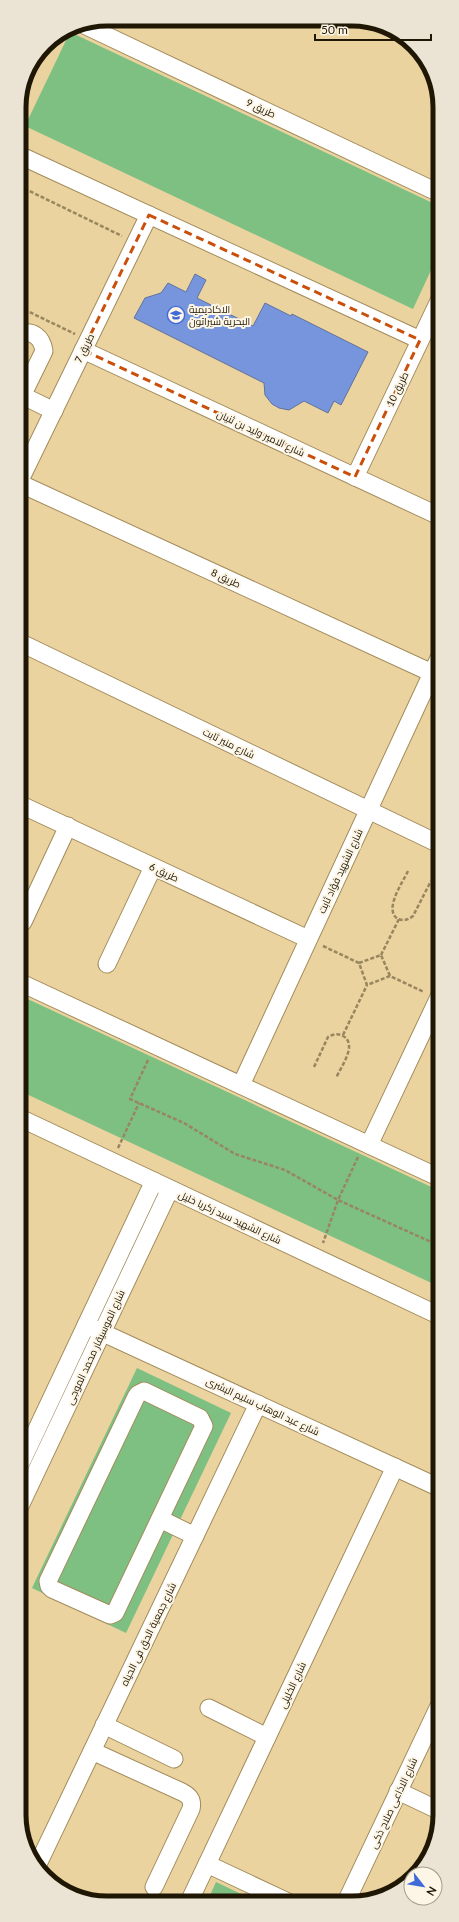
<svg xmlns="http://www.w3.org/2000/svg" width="459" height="1922" viewBox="0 0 459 1922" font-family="Lato,Cairo,sans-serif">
<rect width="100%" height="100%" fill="#ebd3a0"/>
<g fill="#7dc082">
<polygon points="70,32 439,206 439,253 413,309 25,126"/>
<polygon points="19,995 440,1191 440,1287 20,1091"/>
<polygon points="137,1368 231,1413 126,1633 32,1588"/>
<polygon points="216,1882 258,1902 207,1902"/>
</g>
<polygon fill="#7695dd" stroke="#5f729d" points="195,274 206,280 197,298 253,326 265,303 291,316 292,314 368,352 341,405 334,401 328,413 304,401 289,410 279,408 272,404 265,395 264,383 134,318 145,298 161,293 168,283 186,292"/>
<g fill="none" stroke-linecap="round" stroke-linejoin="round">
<defs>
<g id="minor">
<polyline points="82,24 439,193"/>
<polyline points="19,155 420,340"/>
<path d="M 19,334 C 33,330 42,337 44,351 L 19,402"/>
<polyline points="83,350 439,516"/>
<polyline points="19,394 54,411"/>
<polyline points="355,477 439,301"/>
<polyline points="19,482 149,215"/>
<polyline points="19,483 432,673"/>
<polyline points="19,642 439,844"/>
<polyline points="19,804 308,939"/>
<polyline points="23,922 68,826"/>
<polyline points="107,964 153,867"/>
<polyline points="19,982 440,1178"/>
<polyline points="241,1085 439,658"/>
<polyline points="20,1118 440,1316"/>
<polyline points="369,1145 440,995"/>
<polyline points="86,1325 440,1488"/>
<polygon points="144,1391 200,1418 204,1426 115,1613 110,1615 52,1589 49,1586 48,1581 136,1397 138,1394"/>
<polyline points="20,1465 154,1181"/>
<polyline points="20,1506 170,1189"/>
<polyline points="160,1519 195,1536"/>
<polyline points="209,1708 267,1737"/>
<polyline points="104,1725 174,1759"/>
<path d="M 92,1751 L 182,1792 C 190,1796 193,1801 191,1809 L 154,1887"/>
<polyline points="398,1791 440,1811"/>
<polyline points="38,1864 258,1404"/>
<polyline points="207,1864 288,1902"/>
<polyline points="189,1902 395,1467"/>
<polyline points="346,1902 440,1704"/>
</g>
</defs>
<use href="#minor" stroke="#a28c5b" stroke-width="19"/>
<g stroke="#988660" stroke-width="2.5" stroke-dasharray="4 2" stroke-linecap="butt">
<polyline points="19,186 122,236"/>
<polyline points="19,307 75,334"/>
<path d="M 408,871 C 403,882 383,910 398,919 C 404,921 408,920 413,916 L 431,881"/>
<polyline points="323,946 359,963 367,985 390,976 424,992"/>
<polyline points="381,955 399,919"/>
<polyline points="359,963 381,955 390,976"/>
<polyline points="343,1035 367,985"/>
<polyline points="148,1060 130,1099 184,1123 235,1154 285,1170 338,1200 323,1243"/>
<path d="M 314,1067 L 328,1037 C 333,1034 338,1033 343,1036 C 358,1044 341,1067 336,1078"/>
<polyline points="118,1148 139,1103"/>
<polyline points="358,1157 338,1200 440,1246"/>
</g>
<use href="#minor" stroke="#fff" stroke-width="17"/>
</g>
<path fill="none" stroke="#ca4f0b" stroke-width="3" stroke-dasharray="8 5" stroke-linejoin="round" d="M 149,215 L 420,340 L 355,477 L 83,350 Z"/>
<defs>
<symbol id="university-ring" viewBox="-11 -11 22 22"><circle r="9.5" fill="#fdf6e7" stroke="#4069da" stroke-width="1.5"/><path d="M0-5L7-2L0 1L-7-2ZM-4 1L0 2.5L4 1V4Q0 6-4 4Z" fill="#4069da"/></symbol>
</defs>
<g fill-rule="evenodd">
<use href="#university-ring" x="166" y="305" width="20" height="20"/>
</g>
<g text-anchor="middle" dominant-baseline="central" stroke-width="4" stroke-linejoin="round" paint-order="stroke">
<g font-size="10" fill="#1f1704" stroke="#fdf6e7">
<text transform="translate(261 108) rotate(25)">طريق 9</text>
<text transform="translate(84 348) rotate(-64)">طريق 7</text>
<text transform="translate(397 389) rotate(-64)">طريق 10</text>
<text transform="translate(261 433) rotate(25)">شارع الامير وليد بن ثنيان</text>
<text transform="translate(226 578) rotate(25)">طريق 8</text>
<text transform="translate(229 743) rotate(26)">شارع منير ثابت</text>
<text transform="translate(340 871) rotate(-65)">شارع الشهيد فؤاد ثابت</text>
<text transform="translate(164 872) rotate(25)">طريق 6</text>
<text transform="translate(230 1217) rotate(25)">شارع الشهيد سيد زكريا خليل</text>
<text transform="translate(95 1347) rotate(-65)">شارع الموسيقار محمد الموجى</text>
<text transform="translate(263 1406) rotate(25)">شارع عبد الوهاب سليم البشرى</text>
<text transform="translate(148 1634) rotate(-64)">شارع جمعية الحق فى الحياه</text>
<text transform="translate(292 1685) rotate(-65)">شارع الخليلى</text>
<text transform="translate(393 1803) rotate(-65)">شارع الاذاعى صلاح ذكى</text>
</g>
<g font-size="10" fill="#1f1704" stroke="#fdf6e7" text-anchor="start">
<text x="189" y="309">الاكاديمية<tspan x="189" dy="12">البحرية شيراتون</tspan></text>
</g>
</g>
<path d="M0 0H459V1922H0ZM107 26H352A81 81 0 0 1 433 107V1815A81 81 0 0 1 352 1896H107A81 81 0 0 1 26 1815V107A81 81 0 0 1 107 26Z" fill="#ebe4d5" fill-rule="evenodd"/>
<path fill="none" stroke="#1f1704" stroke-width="5" d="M107 26H352A81 81 0 0 1 433 107V1815A81 81 0 0 1 352 1896H107A81 81 0 0 1 26 1815V107A81 81 0 0 1 107 26Z"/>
<g transform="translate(423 1886) rotate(121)"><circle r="19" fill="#fdf6e7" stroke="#a49d8c"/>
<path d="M0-3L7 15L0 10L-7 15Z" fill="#4069da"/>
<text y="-6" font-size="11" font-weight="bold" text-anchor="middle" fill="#1f1704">N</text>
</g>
<path d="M315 34v6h116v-6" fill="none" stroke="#1f1704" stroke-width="2"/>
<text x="321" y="34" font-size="12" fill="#1f1704" stroke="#fdf6e7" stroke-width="3" paint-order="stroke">50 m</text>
</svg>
